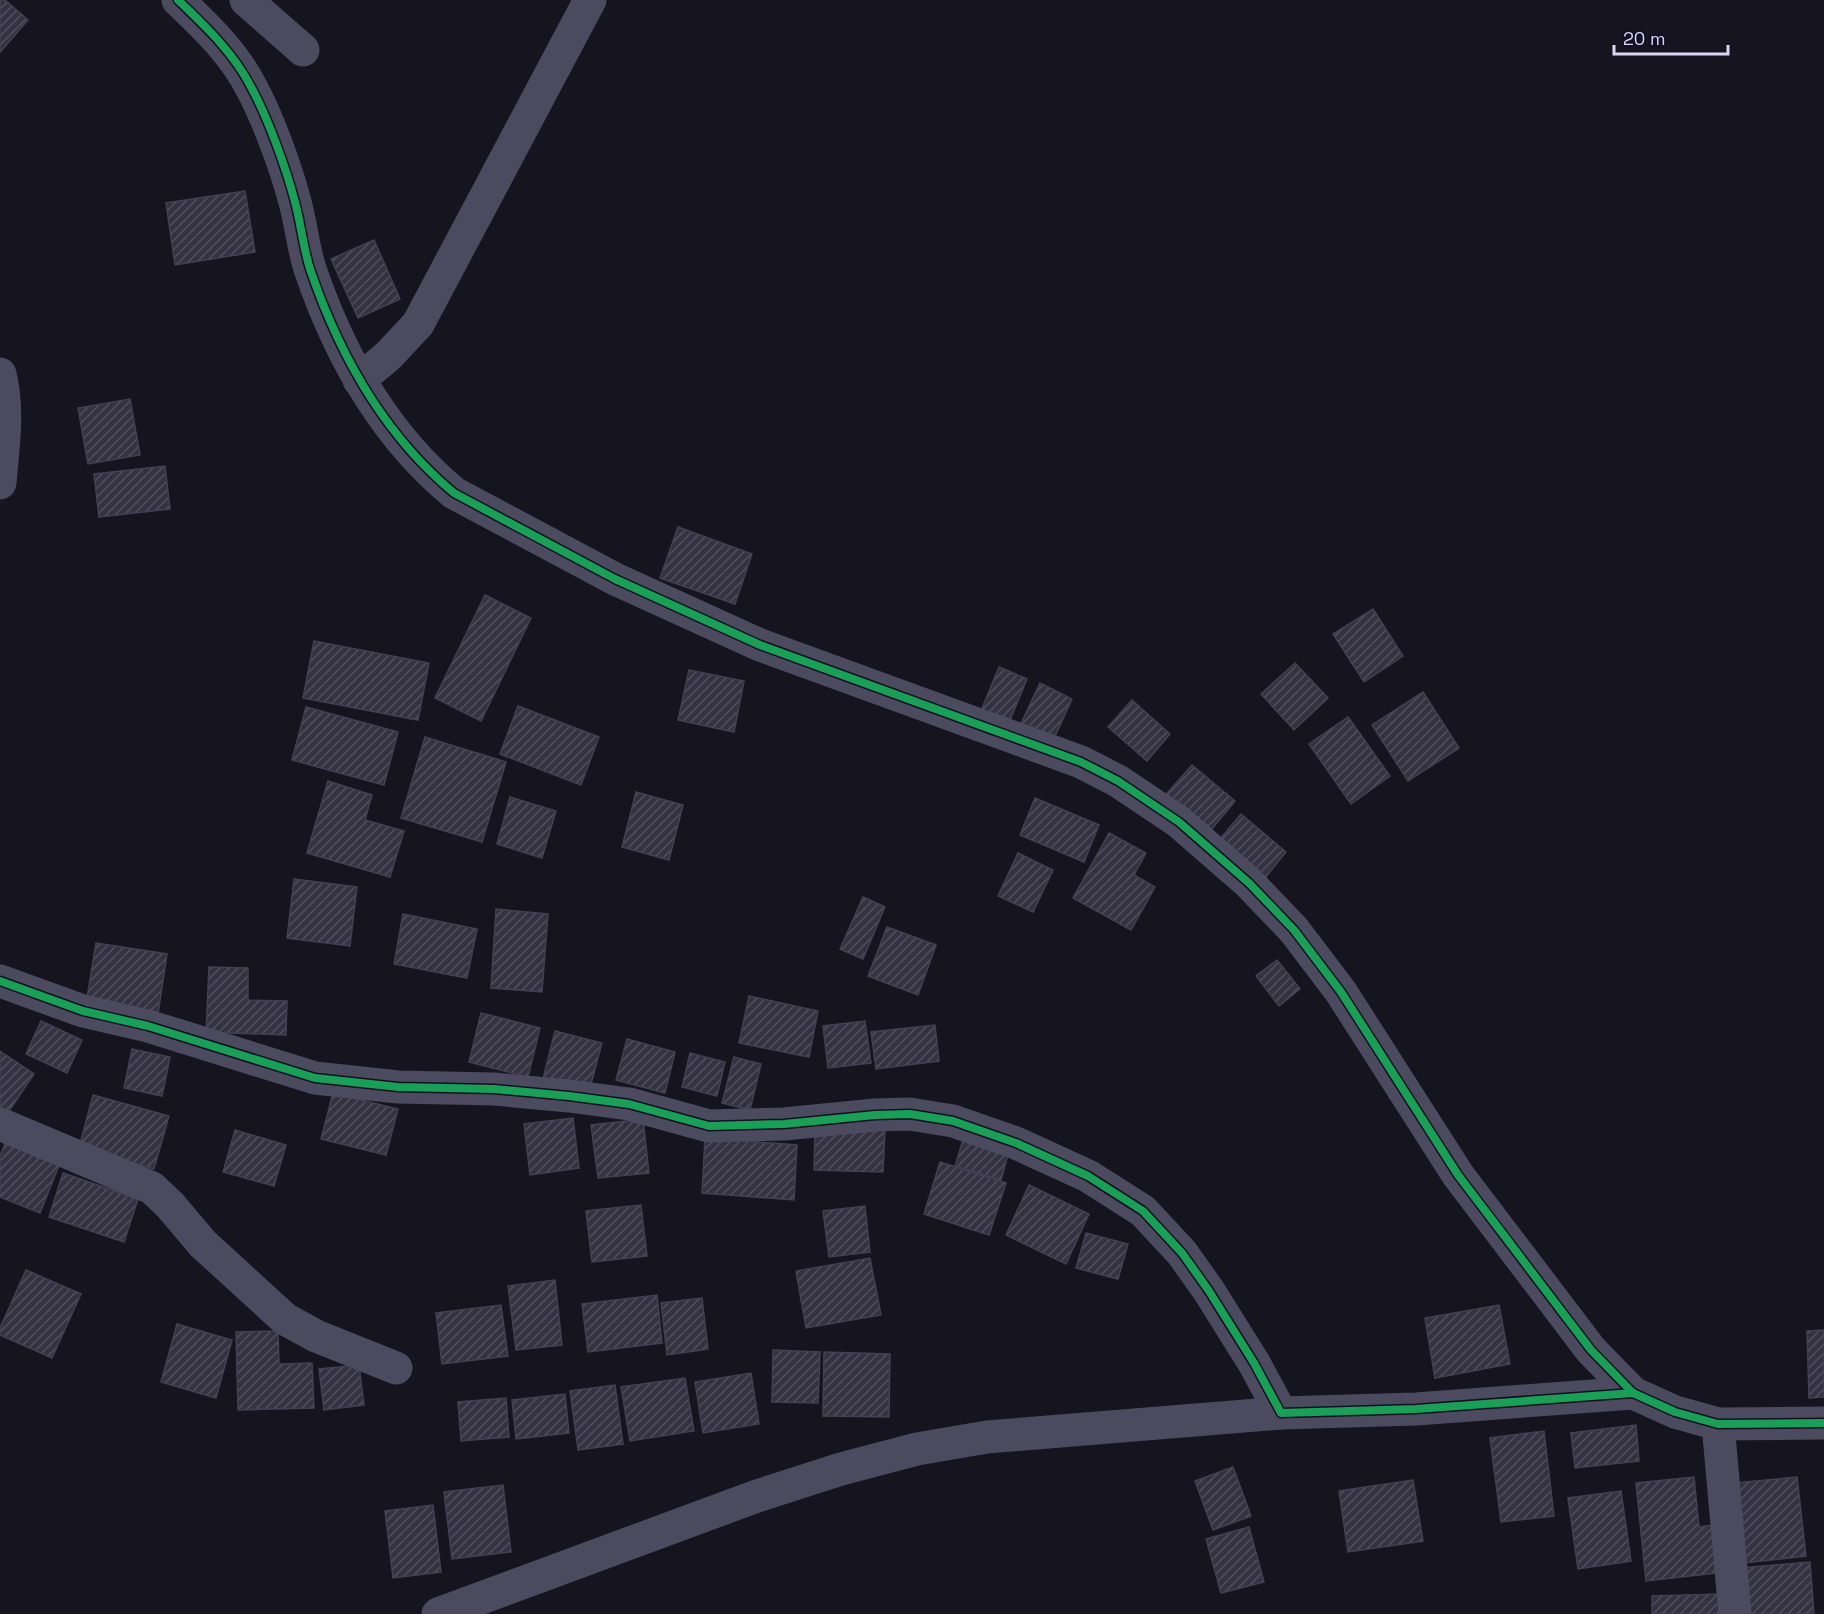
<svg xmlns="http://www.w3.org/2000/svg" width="1824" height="1614" viewBox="0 0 1824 1614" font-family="'Space Grotesk',sans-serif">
<defs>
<pattern id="building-hatch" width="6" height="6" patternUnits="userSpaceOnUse" patternTransform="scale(1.5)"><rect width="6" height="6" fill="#343241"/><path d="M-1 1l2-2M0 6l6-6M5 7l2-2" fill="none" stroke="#514f5d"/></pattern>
</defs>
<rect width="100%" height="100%" fill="#16141f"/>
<g fill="url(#building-hatch)" stroke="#434052" stroke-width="1.5">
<polygon points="0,0 5,0 28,20 0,52"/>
<polygon points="245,191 255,252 175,265 166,203"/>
<polygon points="374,240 400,299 358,318 331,259"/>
<polygon points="130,399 140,455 88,464 78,408"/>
<polygon points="165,466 170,509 99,517 94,474"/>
<polygon points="678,527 752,554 735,604 660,578"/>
<polygon points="485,595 531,618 481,721 435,698"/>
<polygon points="1373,609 1403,656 1364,682 1333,634"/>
<polygon points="314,641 429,663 418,720 303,698"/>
<polygon points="1295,663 1328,698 1294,730 1261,694"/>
<polygon points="999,667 1027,679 1008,725 980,713"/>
<polygon points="689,670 744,681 734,732 678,720"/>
<polygon points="1040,683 1072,699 1052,743 1019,728"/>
<polygon points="1423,692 1459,748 1408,781 1372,725"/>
<polygon points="1132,700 1170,734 1147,761 1108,727"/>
<polygon points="518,706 599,737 581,785 500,754"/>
<polygon points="306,707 398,732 384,785 292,760"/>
<polygon points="1348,717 1390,776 1351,804 1309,744"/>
<polygon points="425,737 506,762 482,842 401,818"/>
<polygon points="1192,765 1235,801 1207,835 1163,798"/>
<polygon points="328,781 372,795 365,820 404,831 390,877 307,853"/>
<polygon points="636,792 683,805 669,860 622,847"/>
<polygon points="510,797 556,811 542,858 497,844"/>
<polygon points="1035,798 1099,825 1084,862 1020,835"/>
<polygon points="1241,814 1286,852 1261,883 1215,845"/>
<polygon points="1109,833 1146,853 1134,875 1155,887 1131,930 1073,898"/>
<polygon points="1018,853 1053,870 1033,912 998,896"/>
<polygon points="294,879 357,887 350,946 287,938"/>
<polygon points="863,897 885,907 863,959 840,949"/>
<polygon points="496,909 548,914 542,992 491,988"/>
<polygon points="403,914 477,929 467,978 394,964"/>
<polygon points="887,927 936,945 918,995 868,976"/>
<polygon points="96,943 167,954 158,1014 86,1004"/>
<polygon points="1277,960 1300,989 1279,1006 1256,976"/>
<polygon points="209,967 248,968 248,1000 287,1001 286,1035 206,1032"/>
<polygon points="749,996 818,1011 809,1057 739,1043"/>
<polygon points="481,1013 540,1028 528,1077 469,1062"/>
<polygon points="41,1021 82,1040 67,1073 26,1054"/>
<polygon points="865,1021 871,1063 828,1068 823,1026"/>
<polygon points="935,1025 939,1061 876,1069 871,1032"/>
<polygon points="555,1031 602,1043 588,1095 542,1083"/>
<polygon points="627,1039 675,1052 665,1093 616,1080"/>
<polygon points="132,1049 170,1057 162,1096 124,1088"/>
<polygon points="0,1051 34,1074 5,1117 0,1114"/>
<polygon points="690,1053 725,1062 717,1096 682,1087"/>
<polygon points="734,1057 761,1064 750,1110 722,1103"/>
<polygon points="333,1093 398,1109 386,1155 321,1139"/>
<polygon points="93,1095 169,1116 154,1169 79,1148"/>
<polygon points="573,1118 579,1168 530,1175 524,1124"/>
<polygon points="643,1119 649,1173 598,1178 591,1125"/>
<polygon points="815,1128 885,1130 883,1172 814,1170"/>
<polygon points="235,1130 286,1145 274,1186 223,1172"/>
<polygon points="8,1137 62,1158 40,1213 0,1197 0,1156"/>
<polygon points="705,1138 797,1145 794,1200 702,1193"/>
<polygon points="963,1140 1008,1155 1001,1180 955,1166"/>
<polygon points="940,1162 1006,1183 989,1235 924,1214"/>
<polygon points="63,1173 138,1199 124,1242 49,1217"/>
<polygon points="1029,1185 1089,1214 1066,1264 1006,1235"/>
<polygon points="641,1205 647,1256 592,1262 586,1211"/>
<polygon points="865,1206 870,1252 829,1257 823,1211"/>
<polygon points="1086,1233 1128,1244 1118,1279 1076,1268"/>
<polygon points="870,1258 881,1315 806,1328 796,1271"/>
<polygon points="26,1270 81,1294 52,1358 0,1335 0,1328"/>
<polygon points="555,1280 562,1345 516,1350 508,1286"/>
<polygon points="657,1295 662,1343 588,1352 582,1304"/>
<polygon points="702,1298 708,1349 667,1355 661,1303"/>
<polygon points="501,1305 508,1356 442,1364 436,1313"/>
<polygon points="1499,1305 1510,1364 1435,1378 1425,1318"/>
<polygon points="177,1324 232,1340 216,1398 161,1382"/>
<polygon points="1824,1330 1824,1397 1809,1398 1807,1331"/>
<polygon points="278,1331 279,1364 312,1363 314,1408 238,1410 236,1332"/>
<polygon points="773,1350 820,1352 818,1403 772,1402"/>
<polygon points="824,1352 890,1354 889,1417 823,1416"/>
<polygon points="359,1365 364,1405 324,1410 319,1369"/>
<polygon points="751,1373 759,1424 703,1433 695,1382"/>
<polygon points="685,1378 694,1431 630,1441 621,1387"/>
<polygon points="615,1385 623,1444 578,1450 570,1391"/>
<polygon points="565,1394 569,1433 516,1439 512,1400"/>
<polygon points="506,1398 509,1437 461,1441 458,1402"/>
<polygon points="1636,1425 1639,1461 1575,1468 1571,1433"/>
<polygon points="1544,1431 1554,1516 1501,1522 1490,1438"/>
<polygon points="1233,1467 1251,1516 1213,1530 1195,1481"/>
<polygon points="1694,1477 1699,1527 1720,1524 1725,1572 1646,1581 1636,1483"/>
<polygon points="1797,1477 1806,1556 1744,1563 1735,1483"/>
<polygon points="1413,1480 1423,1541 1348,1552 1339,1491"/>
<polygon points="503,1485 511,1552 452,1559 444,1492"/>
<polygon points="1621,1491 1631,1561 1578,1569 1568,1498"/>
<polygon points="433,1505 441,1572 393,1578 385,1511"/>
<polygon points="1249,1527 1264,1582 1221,1593 1206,1539"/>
<polygon points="1810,1562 1814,1614 1745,1614 1741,1568"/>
<polygon points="1721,1594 1722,1614 1652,1614 1652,1596"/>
</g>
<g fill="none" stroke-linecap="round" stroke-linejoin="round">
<g stroke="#4b4a5f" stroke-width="33">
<path d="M 178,0 C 205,26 234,53 251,87 C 268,118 286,168 295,202 C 301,224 303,247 310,269 C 339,354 384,435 454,493 L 615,579 L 760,645 L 1081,762 L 1118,781 L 1179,822 L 1249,883 L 1294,930 L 1341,992 L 1458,1175 L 1591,1350 L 1633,1393 L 1675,1412 L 1718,1424 L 1824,1423"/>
<polyline points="246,0 303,50"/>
<path d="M 0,374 C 9,410 3,447 0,483"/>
<polyline points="359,380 388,356 418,324 590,0"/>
<polyline points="0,981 83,1011 148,1026 315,1078 398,1087 494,1089 569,1096 629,1104 709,1126 784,1124 875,1115 910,1114 953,1121 1016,1143 1088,1176 1143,1211 1182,1253 1209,1291 1254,1363 1281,1413 1416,1409 1633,1393"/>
<polyline points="0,1124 152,1188 170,1205 203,1244 285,1319 316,1336 396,1368"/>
<polyline points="1718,1424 1735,1614"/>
<polyline points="438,1614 757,1496 841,1469 917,1449 987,1437 1281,1413"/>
</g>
<defs>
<g id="cycleway">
<path d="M 178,0 C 205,26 234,53 251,87 C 268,118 286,168 295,202 C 301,224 303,247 310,269 C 339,354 384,435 454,493 L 615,579 L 760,645 L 1081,762 L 1118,781 L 1179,822 L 1249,883 L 1294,930 L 1341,992 L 1458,1175 L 1591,1350 L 1633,1393 L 1675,1412 L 1718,1424 L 1824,1423"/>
<polyline points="0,981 83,1011 148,1026 315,1078 398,1087 494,1089 569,1096 629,1104 709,1126 784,1124 875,1115 910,1114 953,1121 1016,1143 1088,1176 1143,1211 1182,1253 1209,1291 1254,1363 1281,1413 1416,1409 1633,1393"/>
</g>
</defs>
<use href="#cycleway" stroke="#131023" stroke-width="11"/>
<use href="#cycleway" stroke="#1a9f57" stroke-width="8"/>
</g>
<path d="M1614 45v9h114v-9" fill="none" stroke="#d9d5fc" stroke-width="3"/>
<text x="1623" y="45" font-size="18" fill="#d9d5fc" stroke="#131023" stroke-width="4.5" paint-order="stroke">20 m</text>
</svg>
